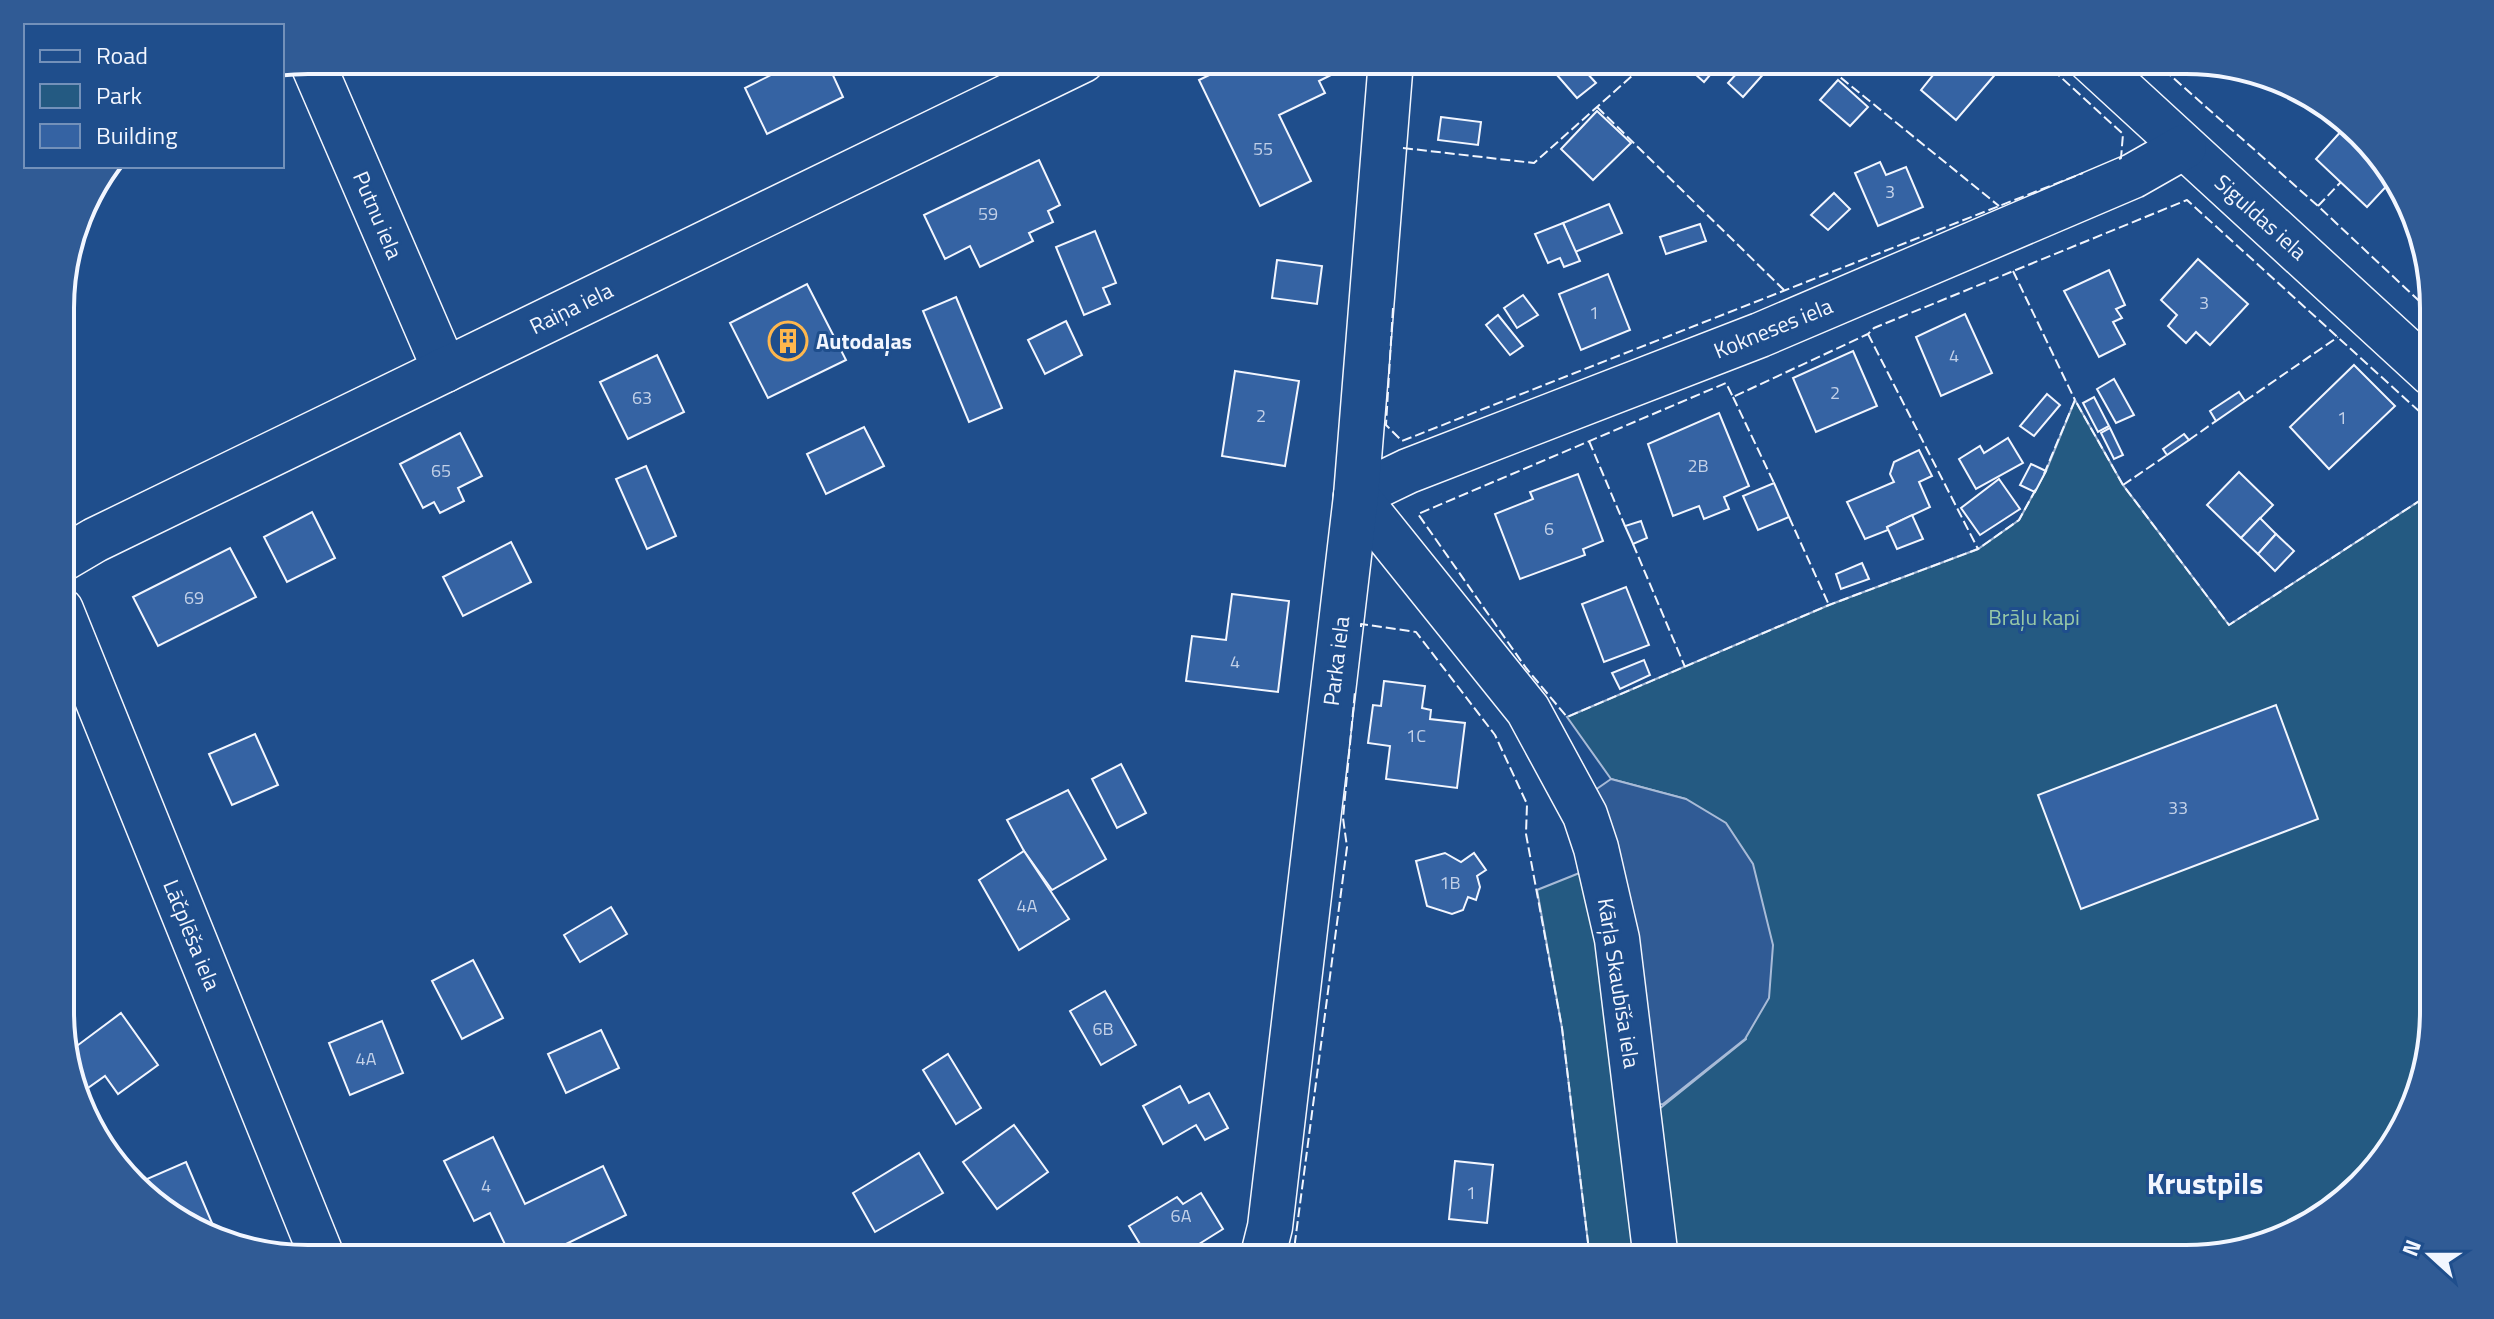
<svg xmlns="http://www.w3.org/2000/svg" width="2494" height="1319" viewBox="0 0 2494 1319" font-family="'Titillium Web',sans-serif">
<rect width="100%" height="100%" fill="#1f4e8c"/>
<g fill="#245a82" stroke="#a8bbd7" stroke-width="2">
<polygon points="2075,400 2123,485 2229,625 2433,492 2434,1011 2408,1121 2323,1217 2202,1258 1666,1259 1648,1118 1746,1039 1686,799 1611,779 1567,717 1829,605 1978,549 2019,520 2046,471"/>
<polygon points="1587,870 1637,1259 1590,1259 1562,1028 1537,890"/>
</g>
<polygon fill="#305b95" stroke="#a8bbd7" stroke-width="2" points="1611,779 1686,799 1726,823 1753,864 1773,945 1769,998 1745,1039 1663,1104 1637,1106 1578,802"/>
<g fill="#3563a3" stroke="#f2f6ff" stroke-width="2">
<polygon points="801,60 826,60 843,97 767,134 745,88"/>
<polygon points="1240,60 1331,60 1337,72 1319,81 1325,93 1279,115 1311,181 1260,206 1199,80"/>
<polygon points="1498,60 1527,60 1509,74"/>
<polygon points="1558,60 1575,60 1596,83 1577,98 1550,67"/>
<polygon points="1690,60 1723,60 1704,82 1685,65"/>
<polygon points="1749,60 1755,60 1767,70 1743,97 1728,83"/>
<polygon points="1933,60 1988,60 1999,70 1956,120 1921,90 1934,74 1927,68"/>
<polygon points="1838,80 1868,107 1850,126 1820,100"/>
<polygon points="1597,111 1631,143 1593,180 1561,149"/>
<polygon points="1441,117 1481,122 1478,145 1438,140"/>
<polygon points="2344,128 2392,170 2395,177 2367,207 2316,159"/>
<polygon points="1039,160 1060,205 1048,211 1053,222 1029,233 1033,241 980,267 970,246 945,259 924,215"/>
<polygon points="1880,162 1886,175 1906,167 1923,207 1878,226 1855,173"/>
<polygon points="1834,193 1850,209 1828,230 1811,215"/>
<polygon points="1609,204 1622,233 1575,252 1563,223"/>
<polygon points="1563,223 1580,261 1564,267 1560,258 1548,263 1535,234"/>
<polygon points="1700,224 1706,241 1666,254 1660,237"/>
<polygon points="1095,231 1116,283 1103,288 1110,304 1084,315 1056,247"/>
<polygon points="2198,259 2248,304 2210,345 2196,332 2186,343 2168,326 2177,315 2161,300"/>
<polygon points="1277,260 1322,266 1317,304 1272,298"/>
<polygon points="2109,270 2125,305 2116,309 2122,318 2113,322 2125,344 2099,357 2064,291"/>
<polygon points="1608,274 1630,330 1581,350 1559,294"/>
<polygon points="807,284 846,360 768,398 730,323"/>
<polygon points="1523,295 1538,315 1517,328 1504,308"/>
<polygon points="956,297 1002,408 969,422 923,311"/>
<polygon points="1965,314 1992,373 1941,396 1916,337"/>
<polygon points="1498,315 1523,346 1510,355 1486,325"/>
<polygon points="1066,321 1082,355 1045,374 1028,340"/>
<polygon points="1853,351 1877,406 1816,432 1793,378"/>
<polygon points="657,355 684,412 628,439 600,382"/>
<polygon points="2354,365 2395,406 2329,469 2290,427"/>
<polygon points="1235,371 1299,381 1285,466 1222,456"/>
<polygon points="2114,379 2134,415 2116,423 2097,389"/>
<polygon points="2239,392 2245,401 2216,421 2210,411"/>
<polygon points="2047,394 2060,405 2034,436 2020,426"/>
<polygon points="2094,397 2109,426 2098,432 2083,403"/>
<polygon points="1719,413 1749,486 1724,497 1729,509 1704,519 1699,506 1673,516 1648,444"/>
<polygon points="864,427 884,466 826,494 807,454"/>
<polygon points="2110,428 2123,455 2114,459 2101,433"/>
<polygon points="460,433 482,476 458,488 464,501 440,513 434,502 423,508 400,464"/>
<polygon points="2184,434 2189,440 2167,455 2163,449"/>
<polygon points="2008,438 2023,463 1976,489 1959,459 1980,446 1984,453"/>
<polygon points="1919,450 1932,476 1919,482 1930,507 1887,527 1888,530 1865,539 1847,502 1894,482 1890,474 1894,462"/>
<polygon points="2031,464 2046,471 2035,492 2020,485"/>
<polygon points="646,466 676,536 647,549 616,479"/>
<polygon points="2239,472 2273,505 2241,538 2207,505"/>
<polygon points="1578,474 1603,541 1583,549 1585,555 1520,579 1495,514 1533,499 1530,492"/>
<polygon points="1999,479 2020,509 1980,535 1961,508"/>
<polygon points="1774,483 1789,517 1758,530 1743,496"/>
<polygon points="312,512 335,558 287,582 264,537"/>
<polygon points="1912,515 1923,539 1897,549 1887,527"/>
<polygon points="2260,518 2276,534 2258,554 2241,538"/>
<polygon points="1641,521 1647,538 1633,544 1625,526"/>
<polygon points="2276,534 2294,551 2275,571 2258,554"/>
<polygon points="511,542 531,582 463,616 443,577"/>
<polygon points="230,548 256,597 158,646 133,597"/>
<polygon points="1862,563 1869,579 1841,589 1836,574"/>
<polygon points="1626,587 1649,645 1604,662 1582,604"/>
<polygon points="1232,594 1289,601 1278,692 1186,681 1192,636 1226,640"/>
<polygon points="1644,660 1650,675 1620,689 1612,673"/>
<polygon points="1384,681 1425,686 1422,708 1431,710 1430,719 1465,723 1457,788 1386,779 1390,746 1368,743 1373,705 1381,706"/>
<polygon points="2276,705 2318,819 2081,909 2038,795"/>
<polygon points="255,734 278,785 232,805 209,754"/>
<polygon points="1121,764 1146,813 1117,828 1092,779"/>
<polygon points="1068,790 1106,859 1052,890 1024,851 1007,820"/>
<polygon points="1024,851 1069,919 1019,950 979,880"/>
<polygon points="1445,853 1461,862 1474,853 1486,870 1477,876 1480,887 1476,900 1468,897 1463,910 1452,914 1427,906 1416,861"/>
<polygon points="611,907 627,934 580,962 564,935"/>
<polygon points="473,960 503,1018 462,1039 432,981"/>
<polygon points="1105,991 1136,1045 1101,1065 1070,1011"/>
<polygon points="121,1013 158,1065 118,1094 105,1076 85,1090 73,1073 66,1054"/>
<polygon points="382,1021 403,1073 350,1095 329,1043"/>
<polygon points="601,1030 619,1068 566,1093 548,1054"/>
<polygon points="948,1054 981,1108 956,1124 923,1070"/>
<polygon points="1180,1086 1189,1103 1209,1093 1228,1128 1205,1140 1196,1125 1163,1144 1143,1106"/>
<polygon points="1014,1125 1048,1172 997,1209 963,1162"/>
<polygon points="493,1137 525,1204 603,1166 626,1215 535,1259 512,1259 490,1213 474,1221 444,1161"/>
<polygon points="919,1153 943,1193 875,1232 853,1193"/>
<polygon points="1455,1161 1493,1165 1487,1223 1449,1219"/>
<polygon points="186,1162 212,1223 195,1231 140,1182"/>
<polygon points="1201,1193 1223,1229 1175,1259 1149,1259 1129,1226 1177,1197 1183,1204"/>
<polygon points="595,1246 601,1259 568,1259"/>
</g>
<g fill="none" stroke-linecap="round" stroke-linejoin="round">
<defs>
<g id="minor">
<polyline points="311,60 445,370"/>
<polyline points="2090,60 2432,374"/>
<polyline points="1356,496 1408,471 1760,335 2133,176 2184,147"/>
<polyline points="1356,496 1528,710 1585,815 1596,848 1617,939 1656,1259"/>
<polyline points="61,560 95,540 1083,60"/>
<polyline points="61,610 323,1259"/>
<polyline points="1262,1259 1270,1227 1356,496 1391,60"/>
</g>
</defs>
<use href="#minor" stroke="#f2f6ff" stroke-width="47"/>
<use href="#minor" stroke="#1f4e8c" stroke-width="44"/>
<g stroke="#f2f6ff" stroke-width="2" stroke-dasharray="10 4" stroke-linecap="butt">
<polyline points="1637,60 1642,67 1649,60"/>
<polyline points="1819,60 1999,206"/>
<polyline points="2042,60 2123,134 2121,158 2117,160"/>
<polyline points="2153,60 2318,206 2432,313"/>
<polyline points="1597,107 1784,290"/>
<polyline points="1403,148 1534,163 1642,67"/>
<polyline points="2318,206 2341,182"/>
<polyline points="2013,271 2075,400"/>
<polyline points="2419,300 2432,287"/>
<polyline points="1393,308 1386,425 1402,441 2083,173"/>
<polyline points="1868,334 1978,549"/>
<polyline points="1733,397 1774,483"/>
<polyline points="2245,401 2338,337"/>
<polyline points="2189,440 2216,421"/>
<polyline points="1589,441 1625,526"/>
<polyline points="2044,474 2075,400 2123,485 2229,625 2433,492"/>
<polyline points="2123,485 2167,455"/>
<polyline points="2036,489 2019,520 1978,549 1829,605 1567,717 1526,668 1418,514 1726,383 1733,397 1868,334 1874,328 2187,200 2432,423"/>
<polyline points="1789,517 1829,605"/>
<polyline points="1633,544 1685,667"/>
<polyline points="1361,627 1361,624 1416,632 1495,735 1527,804 1526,834 1562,1028 1590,1259"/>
<polyline points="1296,1259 1295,1242 1347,847 1343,818 1355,691"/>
</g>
</g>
<defs>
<symbol id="building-ring" viewBox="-11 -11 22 22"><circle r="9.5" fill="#1f4e8c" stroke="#ffb74d" stroke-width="1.5"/><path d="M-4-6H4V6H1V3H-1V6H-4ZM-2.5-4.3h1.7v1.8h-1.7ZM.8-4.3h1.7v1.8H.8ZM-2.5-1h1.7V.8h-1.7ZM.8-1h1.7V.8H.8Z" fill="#ffb74d"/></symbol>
</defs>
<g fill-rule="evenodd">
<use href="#building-ring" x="766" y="319" width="44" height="44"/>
</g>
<g text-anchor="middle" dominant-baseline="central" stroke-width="6" stroke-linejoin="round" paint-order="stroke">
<g font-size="18" fill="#c3d1e8">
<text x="1263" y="148">55</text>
<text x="1890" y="191">3</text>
<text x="988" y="213">59</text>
<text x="2204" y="302">3</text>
<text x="1594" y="312">1</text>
<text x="1954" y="355">4</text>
<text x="1835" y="392">2</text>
<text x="642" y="397">63</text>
<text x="1261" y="415">2</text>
<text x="2342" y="417">1</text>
<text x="1698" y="465">2B</text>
<text x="441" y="470">65</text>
<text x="1549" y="528">6</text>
<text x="194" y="597">69</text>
<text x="1235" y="661">4</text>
<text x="1416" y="735">1C</text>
<text x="2178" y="807">33</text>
<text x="1450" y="882">1B</text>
<text x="1027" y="905">4A</text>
<text x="1103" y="1028">6B</text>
<text x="366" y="1058">4A</text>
<text x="486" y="1185">4</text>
<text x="1471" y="1192">1</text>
<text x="1181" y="1215">6A</text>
</g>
<g font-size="22" fill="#f2f6ff" stroke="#1f4e8c">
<text transform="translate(378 215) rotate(67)">Putnu iela</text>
<text transform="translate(2261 217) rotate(42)">Siguldas iela</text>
<text transform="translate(571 308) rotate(-26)">Raiņa iela</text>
<text transform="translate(1773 328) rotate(-22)">Kokneses iela</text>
<text transform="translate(1336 661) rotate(-83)">Parka iela</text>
<text transform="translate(192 935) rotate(68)">Lāčplēša iela</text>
<text transform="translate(1619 983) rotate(81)">Kārļa Skaubīša iela</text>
</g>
<g font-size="22" font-weight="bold" fill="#f2f6ff" stroke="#1f4e8c" text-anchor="start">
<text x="816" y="341">Autodaļas</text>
</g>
<g font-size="22" fill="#97c8a6" stroke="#1f4e8c">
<text x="2034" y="617">Brāļu kapi</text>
</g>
<g font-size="30" font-weight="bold" fill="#f2f6ff" stroke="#1f4e8c">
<text x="2205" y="1183">Krustpils</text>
</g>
</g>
<path d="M0 0H2494V1319H0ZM308 74H2186A234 234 0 0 1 2420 308V1011A234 234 0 0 1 2186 1245H308A234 234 0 0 1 74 1011V308A234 234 0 0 1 308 74Z" fill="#305b95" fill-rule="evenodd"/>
<path fill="none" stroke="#f2f6ff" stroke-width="4" d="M308 74H2186A234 234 0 0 1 2420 308V1011A234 234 0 0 1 2186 1245H308A234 234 0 0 1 74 1011V308A234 234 0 0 1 308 74Z"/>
<rect x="24" y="24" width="260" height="144" fill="#1f4e8c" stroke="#7391ba" stroke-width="2"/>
<rect x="40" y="50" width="40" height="12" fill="#1f4e8c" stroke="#7391ba" stroke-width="2"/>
<text x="96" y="64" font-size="24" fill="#f2f6ff">Road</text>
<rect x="40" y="84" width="40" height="24" fill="#245a82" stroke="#7391ba" stroke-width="2"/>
<text x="96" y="104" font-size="24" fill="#f2f6ff">Park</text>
<rect x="40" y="124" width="40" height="24" fill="#3563a3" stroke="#7391ba" stroke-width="2"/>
<text x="96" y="144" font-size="24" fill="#f2f6ff">Building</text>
<g transform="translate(2430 1255) rotate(291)" stroke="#1f4e8c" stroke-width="6" paint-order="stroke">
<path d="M0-6L14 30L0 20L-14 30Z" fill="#f2f6ff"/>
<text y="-12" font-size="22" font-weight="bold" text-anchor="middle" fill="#f2f6ff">N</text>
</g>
</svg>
